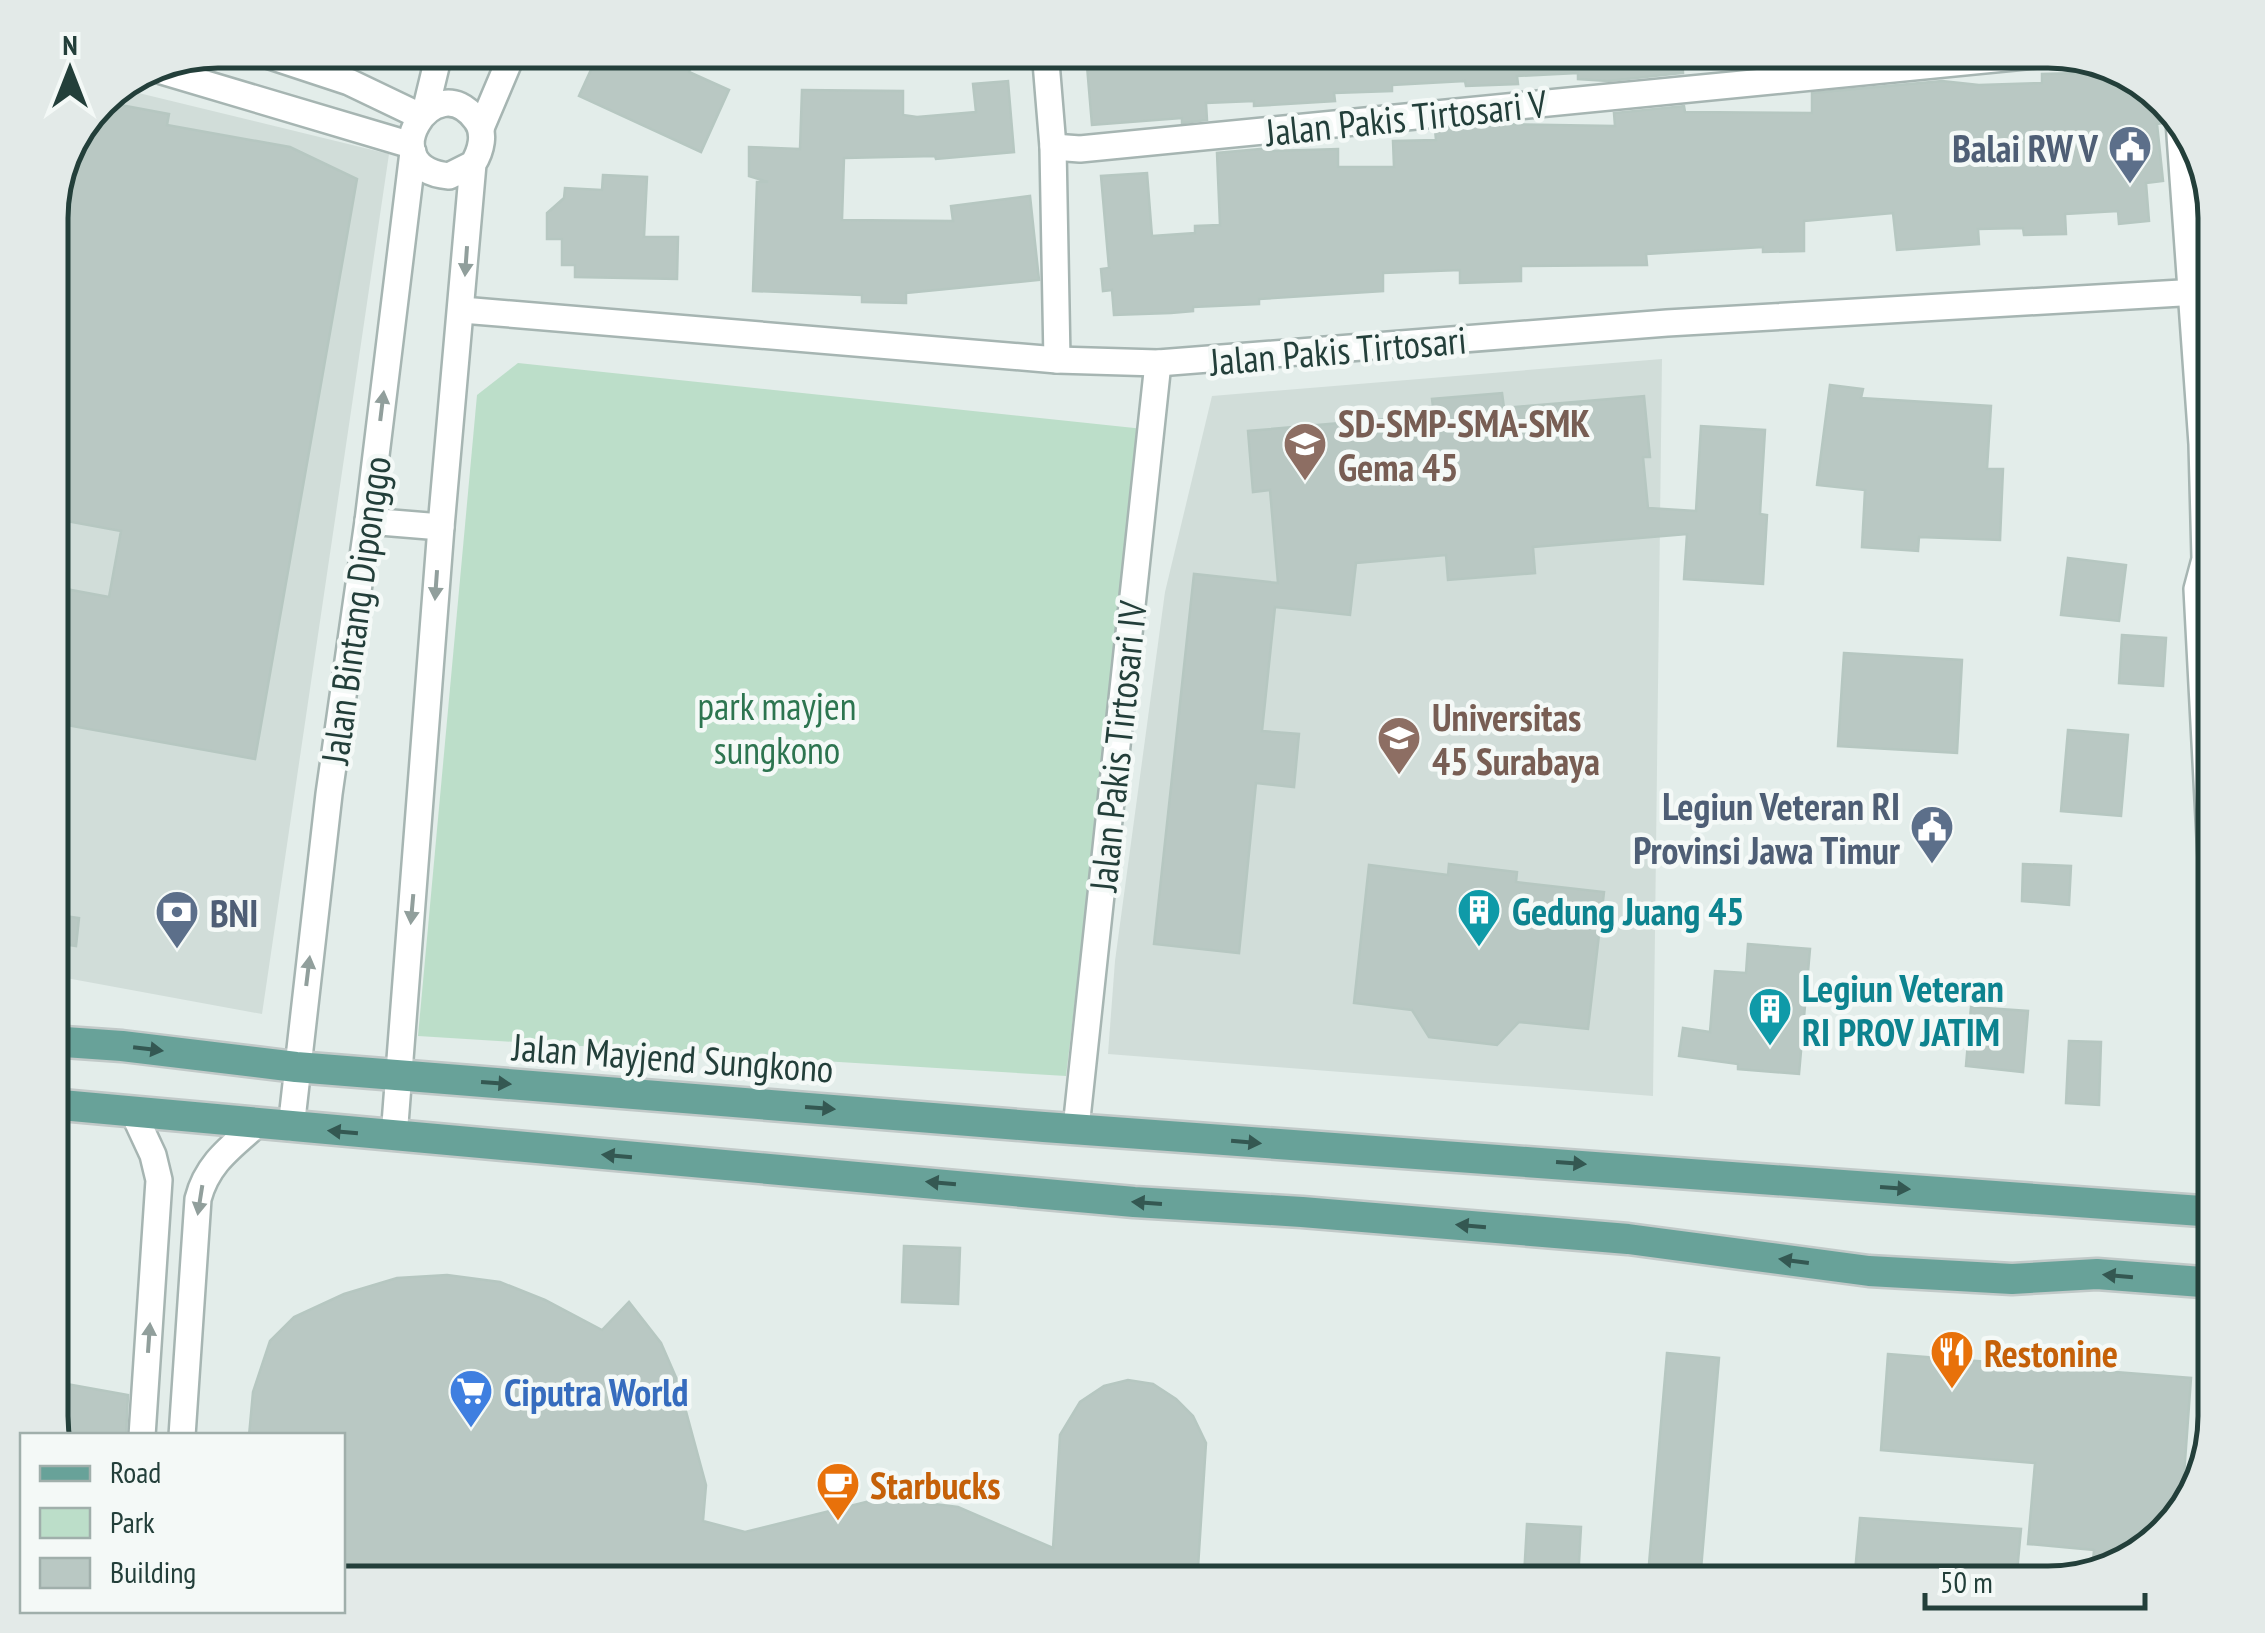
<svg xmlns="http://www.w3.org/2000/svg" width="2265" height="1633" viewBox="0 0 2265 1633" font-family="'PT Sans Narrow',sans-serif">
<rect width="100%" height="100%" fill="#e3edea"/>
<g fill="#d1ddd9">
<polygon points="118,88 389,154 262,1014 50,975 50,206 68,143 107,92"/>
<polygon points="1662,359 1653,1096 1108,1054 1115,961 1165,592 1212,396"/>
</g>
<polygon fill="#bcdec9" points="518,363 1144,429 1066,1076 418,1036 477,395"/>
<g fill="#b9c8c3" stroke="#b6c7c1" stroke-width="2.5">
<polygon points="600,50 699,50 689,72 729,90 701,152 579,96"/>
<polygon points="1175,50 1229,50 1230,61 1303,60 1302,51 1315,50 1331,50 1332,55 1394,53 1394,50 1682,50 1683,73 1608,81 1578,79 1578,73 1517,76 1518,84 1466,86 1465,81 1392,85 1392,91 1334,93 1335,101 1254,106 1254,101 1206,103 1207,120 1182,123 1182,118 1092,125 1087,66 1176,58"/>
<polygon points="1810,50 1921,50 1810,61"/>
<polygon points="2113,72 2149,84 2161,99 2163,123 2157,124 2163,181 2146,183 2149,221 2119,224 2118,211 2065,214 2066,234 2024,235 2023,228 1978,229 1979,244 1897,250 1893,213 1804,221 1804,251 1763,252 1763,247 1646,254 1647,265 1521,266 1521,281 1460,283 1460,270 1383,273 1383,291 1259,299 1259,304 1193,307 1193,311 1171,313 1114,315 1112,290 1103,291 1101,269 1109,268 1101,176 1147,173 1152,236 1195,233 1195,226 1220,225 1217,153 1270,148 1270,151 1338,149 1338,167 1394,167 1393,141 1436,140 1435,130 1499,124 1615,126 1614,113 1684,106 1685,112 1812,113 1812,93 1942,81 1979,85 2042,83 2042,74"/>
<polygon points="1008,81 1014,152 936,159 935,156 844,158 842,220 953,221 951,206 1030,196 1039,280 906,293 906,303 862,302 862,295 753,291 757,182 768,182 749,176 749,147 800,149 802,90 903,91 903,115 917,117 976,112 973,84"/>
<polygon points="99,101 169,114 167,125 290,147 357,179 255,759 50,722 50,586 109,597 121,531 50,518 50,206 68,143"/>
<polygon points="603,175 647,177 644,237 678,237 677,279 575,277 575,265 562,265 562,239 547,239 547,213 564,198 565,188 602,190"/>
<polygon points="1830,385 1863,389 1861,398 1991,406 1987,469 2003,469 2000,540 1919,537 1918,551 1862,547 1865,490 1817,485"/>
<polygon points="1502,393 1504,408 1644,396 1650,457 1643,457 1648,508 1696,511 1701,426 1765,430 1760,514 1767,515 1763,584 1684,579 1687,534 1533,547 1535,573 1448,580 1446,555 1356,563 1350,615 1275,607 1262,731 1299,734 1294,787 1256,783 1239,953 1154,944 1194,574 1278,583 1270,490 1253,492 1248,431 1434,415 1432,399"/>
<polygon points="2068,558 2126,565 2119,621 2061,615"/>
<polygon points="2122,635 2166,638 2163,686 2119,683"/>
<polygon points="1844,653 1962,660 1957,753 1838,746"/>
<polygon points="2068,730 2128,735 2121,816 2061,811"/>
<polygon points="1449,864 1517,872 1516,882 1604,892 1588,1029 1519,1022 1497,1045 1429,1037 1412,1010 1354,1003 1369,865 1448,875"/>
<polygon points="2023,864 2071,866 2069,905 2022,901"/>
<polygon points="50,914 79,918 76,946 50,942"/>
<polygon points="1748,944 1810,949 1799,1074 1738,1069 1738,1064 1679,1056 1683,1028 1710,1032 1715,971 1746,973"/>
<polygon points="1971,1007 2028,1011 2023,1072 1966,1066"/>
<polygon points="2069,1041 2101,1042 2099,1105 2066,1103"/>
<polygon points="904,1246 960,1248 958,1304 902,1302"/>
<polygon points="447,1275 500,1282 545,1300 602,1330 629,1302 661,1343 678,1382 706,1485 703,1521 745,1532 870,1501 910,1501 958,1507 1053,1548 1060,1435 1080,1402 1104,1386 1128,1380 1153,1384 1176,1399 1193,1416 1206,1443 1197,1583 342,1583 342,1436 249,1436 253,1392 270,1341 294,1317 344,1294 397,1278"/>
<polygon points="1667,1353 1719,1358 1700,1581 1648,1576"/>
<polygon points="1888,1354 2191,1378 2181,1517 2122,1565 2092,1573 2094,1550 2028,1544 2035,1463 1881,1450"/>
<polygon points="50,1381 128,1395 126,1436 53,1436"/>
<polygon points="1860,1518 2021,1529 2016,1583 1854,1583"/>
<polygon points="1527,1524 1581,1527 1578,1580 1524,1577"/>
</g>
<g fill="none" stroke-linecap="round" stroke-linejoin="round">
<defs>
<g id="street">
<polyline points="252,50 349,82 420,116"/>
<polyline points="1045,50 1053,147 1057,360"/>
<polyline points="162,71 411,145"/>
<polyline points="425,112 440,50"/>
<polyline points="2179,121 2202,444 2205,559 2197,589 2215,934"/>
<polyline points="481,128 514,50"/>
<polyline points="1053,147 1080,149 2057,53"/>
<polyline points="462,310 1057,360 1158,363 1667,323 2215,291"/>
<polyline points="368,521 441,527"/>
<polyline points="133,1112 153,1155 159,1180 142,1436"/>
<polyline points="291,1128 329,794 368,521 413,152"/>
<polyline points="1076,1128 1158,363"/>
<path d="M 394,1137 L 441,527 L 473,164 C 481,151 486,133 476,120 C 435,63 369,168 449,176 L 473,164"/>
<path d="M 182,1436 L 198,1199 C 207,1164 230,1148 256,1125"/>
</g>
<g id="primary">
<polyline points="50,1041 122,1046 296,1067 1044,1127 2215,1212"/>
<polyline points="50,1104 1134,1202 1302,1212 1628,1239 1869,1271 2012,1279 2097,1274 2215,1283"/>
</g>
</defs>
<use href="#street" stroke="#a6b5b2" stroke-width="30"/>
<use href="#primary" stroke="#c1c9c8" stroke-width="35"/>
<use href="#street" stroke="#fff" stroke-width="25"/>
<use href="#primary" stroke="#68a299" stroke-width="30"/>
</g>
<defs><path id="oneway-solid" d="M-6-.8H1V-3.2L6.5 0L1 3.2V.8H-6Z" transform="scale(2.5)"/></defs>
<g fill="#919f9c">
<use href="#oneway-solid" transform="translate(466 261) rotate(94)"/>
<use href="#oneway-solid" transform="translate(382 406) rotate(-83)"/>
<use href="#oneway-solid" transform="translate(436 585) rotate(94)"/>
<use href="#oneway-solid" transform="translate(412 909) rotate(95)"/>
<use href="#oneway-solid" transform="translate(308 971) rotate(-83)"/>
<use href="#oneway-solid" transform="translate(200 1200) rotate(99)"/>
<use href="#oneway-solid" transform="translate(149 1338) rotate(-86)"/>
</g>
<g fill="#345852">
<use href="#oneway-solid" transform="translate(148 1049) rotate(7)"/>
<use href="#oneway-solid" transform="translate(496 1083) rotate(4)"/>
<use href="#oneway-solid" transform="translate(820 1108) rotate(4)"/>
<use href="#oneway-solid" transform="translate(343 1132) rotate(-175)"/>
<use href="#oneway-solid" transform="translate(1246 1142) rotate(5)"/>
<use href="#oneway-solid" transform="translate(617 1156) rotate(-175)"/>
<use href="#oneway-solid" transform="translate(1571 1163) rotate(4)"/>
<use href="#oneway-solid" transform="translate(941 1183) rotate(-175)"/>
<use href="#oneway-solid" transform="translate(1895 1188) rotate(4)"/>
<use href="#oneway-solid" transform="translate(1147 1203) rotate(-176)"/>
<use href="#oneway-solid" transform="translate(1471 1226) rotate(-175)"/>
<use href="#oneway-solid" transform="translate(1794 1261) rotate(-172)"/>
<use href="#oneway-solid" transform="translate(2118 1276) rotate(-175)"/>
</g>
<defs>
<symbol id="civic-pin" viewBox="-11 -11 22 30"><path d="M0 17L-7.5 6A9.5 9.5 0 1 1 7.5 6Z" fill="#5c6f8a" stroke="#f4f9f7"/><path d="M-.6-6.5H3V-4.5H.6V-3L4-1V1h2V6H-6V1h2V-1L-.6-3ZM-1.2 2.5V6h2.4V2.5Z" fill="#fff"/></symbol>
<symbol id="school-pin" viewBox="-11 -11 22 30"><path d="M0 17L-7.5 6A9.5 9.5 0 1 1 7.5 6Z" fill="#8d6e63" stroke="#f4f9f7"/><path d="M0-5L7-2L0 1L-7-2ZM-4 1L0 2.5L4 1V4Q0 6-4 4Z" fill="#fff"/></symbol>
<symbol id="university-pin" viewBox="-11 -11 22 30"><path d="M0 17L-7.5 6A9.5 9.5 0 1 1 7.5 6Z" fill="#8d6e63" stroke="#f4f9f7"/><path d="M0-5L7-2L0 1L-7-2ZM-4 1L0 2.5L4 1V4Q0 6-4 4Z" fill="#fff"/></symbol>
<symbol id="building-pin" viewBox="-11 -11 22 30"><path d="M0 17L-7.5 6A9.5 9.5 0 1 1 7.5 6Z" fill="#0f9aa8" stroke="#f4f9f7"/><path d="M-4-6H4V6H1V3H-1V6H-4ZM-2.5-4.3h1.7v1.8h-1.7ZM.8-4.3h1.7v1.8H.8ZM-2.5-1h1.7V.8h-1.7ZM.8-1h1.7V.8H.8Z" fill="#fff"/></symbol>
<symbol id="bank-pin" viewBox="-11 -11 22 30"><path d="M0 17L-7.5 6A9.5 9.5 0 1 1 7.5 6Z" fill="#5c6f8a" stroke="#f4f9f7"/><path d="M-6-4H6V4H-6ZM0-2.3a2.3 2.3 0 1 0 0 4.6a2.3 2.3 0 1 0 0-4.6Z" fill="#fff"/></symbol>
<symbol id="restaurant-pin" viewBox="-11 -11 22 30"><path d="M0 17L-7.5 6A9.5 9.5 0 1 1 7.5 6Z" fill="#e8710a" stroke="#f4f9f7"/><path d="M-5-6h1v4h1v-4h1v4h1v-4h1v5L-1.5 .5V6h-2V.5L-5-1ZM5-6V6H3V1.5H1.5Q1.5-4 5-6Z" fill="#fff"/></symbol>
<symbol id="supermarket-pin" viewBox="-11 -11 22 30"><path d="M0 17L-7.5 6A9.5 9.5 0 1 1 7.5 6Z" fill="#3f7fe0" stroke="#f4f9f7"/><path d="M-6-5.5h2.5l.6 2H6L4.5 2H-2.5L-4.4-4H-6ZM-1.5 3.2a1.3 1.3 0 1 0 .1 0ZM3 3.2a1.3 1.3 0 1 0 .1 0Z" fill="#fff"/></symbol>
<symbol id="cafe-pin" viewBox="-11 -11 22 30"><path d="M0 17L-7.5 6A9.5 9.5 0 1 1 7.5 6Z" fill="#e8710a" stroke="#f4f9f7"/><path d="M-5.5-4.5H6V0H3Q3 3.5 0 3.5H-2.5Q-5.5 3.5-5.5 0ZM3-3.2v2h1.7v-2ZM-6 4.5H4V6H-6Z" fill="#fff"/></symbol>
</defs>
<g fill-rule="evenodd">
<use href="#civic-pin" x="2105" y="122" width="50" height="68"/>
<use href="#school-pin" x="1280" y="419" width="50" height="68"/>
<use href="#university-pin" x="1374" y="713" width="50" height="68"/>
<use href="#civic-pin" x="1907" y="802" width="50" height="68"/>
<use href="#building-pin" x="1454" y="885" width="50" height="68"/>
<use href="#bank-pin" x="152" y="887" width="50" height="68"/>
<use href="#building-pin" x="1745" y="984" width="50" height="68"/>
<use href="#restaurant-pin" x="1927" y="1327" width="50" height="68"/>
<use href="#supermarket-pin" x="446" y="1366" width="50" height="68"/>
<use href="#cafe-pin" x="813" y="1459" width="50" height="68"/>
</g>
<g text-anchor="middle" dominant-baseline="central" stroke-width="9" stroke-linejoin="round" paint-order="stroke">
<g font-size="38" fill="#233f3a" stroke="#f4f9f7">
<text transform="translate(1406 117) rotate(-6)">Jalan Pakis Tirtosari V</text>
<text transform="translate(1338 350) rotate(-5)">Jalan Pakis Tirtosari</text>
<text transform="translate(355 610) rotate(-82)">Jalan Bintang Diponggo</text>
<text transform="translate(1117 746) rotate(-84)">Jalan Pakis Tirtosari IV</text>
<text transform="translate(673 1057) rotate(4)">Jalan Mayjend Sungkono</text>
</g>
<g font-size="38" font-weight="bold" fill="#4e5e75" stroke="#f4f9f7" text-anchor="end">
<text x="2098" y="147">Balai RW V</text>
<text x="1900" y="805">Legiun Veteran RI<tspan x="1900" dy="44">Provinsi Jawa Timur</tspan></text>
<text x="210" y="912" text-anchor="start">BNI</text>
</g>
<g font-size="38" font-weight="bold" fill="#785e54" stroke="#f4f9f7" text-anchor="start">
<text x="1338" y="422">SD-SMP-SMA-SMK<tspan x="1338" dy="44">Gema 45</tspan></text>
<text x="1432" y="716">Universitas<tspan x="1432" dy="44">45 Surabaya</tspan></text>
</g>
<g font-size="38" fill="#2d7550" stroke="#f4f9f7">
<text x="777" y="705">park mayjen<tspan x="777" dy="44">sungkono</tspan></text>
</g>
<g font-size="38" font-weight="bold" fill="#0d838f" stroke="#f4f9f7" text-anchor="start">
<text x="1512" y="910">Gedung Juang 45</text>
<text x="1802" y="987">Legiun Veteran<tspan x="1802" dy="44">RI PROV JATIM</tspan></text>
</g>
<g font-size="38" font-weight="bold" fill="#c56008" stroke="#f4f9f7" text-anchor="start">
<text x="1984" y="1352">Restonine</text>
<text x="870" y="1484">Starbucks</text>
</g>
<g font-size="38" font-weight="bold" fill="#366cbe" stroke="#f4f9f7" text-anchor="start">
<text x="504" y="1391">Ciputra World</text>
</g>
</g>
<path d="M0 0H2265V1633H0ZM218 68H2048A150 150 0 0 1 2198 218V1416A150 150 0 0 1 2048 1566H218A150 150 0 0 1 68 1416V218A150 150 0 0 1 218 68Z" fill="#e3eae8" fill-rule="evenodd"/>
<path fill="none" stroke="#233f3a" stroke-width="5" d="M218 68H2048A150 150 0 0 1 2198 218V1416A150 150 0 0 1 2048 1566H218A150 150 0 0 1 68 1416V218A150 150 0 0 1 218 68Z"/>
<rect x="20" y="1433" width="325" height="180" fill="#f4f9f7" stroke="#a0afab" stroke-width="2.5"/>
<rect x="40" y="1466" width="50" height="15" fill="#68a299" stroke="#a0afab" stroke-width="2.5"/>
<text x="110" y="1483" font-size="30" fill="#233f3a">Road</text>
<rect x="40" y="1508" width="50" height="30" fill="#bcdec9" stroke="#a0afab" stroke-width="2.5"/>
<text x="110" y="1533" font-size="30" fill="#233f3a">Park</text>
<rect x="40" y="1558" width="50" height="30" fill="#b9c8c3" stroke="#a0afab" stroke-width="2.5"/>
<text x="110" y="1583" font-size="30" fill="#233f3a">Building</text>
<g transform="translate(70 70)" stroke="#f4f9f7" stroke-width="8" paint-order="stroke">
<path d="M0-8L18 38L0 25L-18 38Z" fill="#233f3a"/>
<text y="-15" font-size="28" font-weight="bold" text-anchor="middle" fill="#233f3a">N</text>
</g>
<path d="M1925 1593v15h220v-15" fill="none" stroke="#233f3a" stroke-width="5"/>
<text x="1940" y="1593" font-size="30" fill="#233f3a" stroke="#f4f9f7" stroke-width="8" paint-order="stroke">50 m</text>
</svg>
